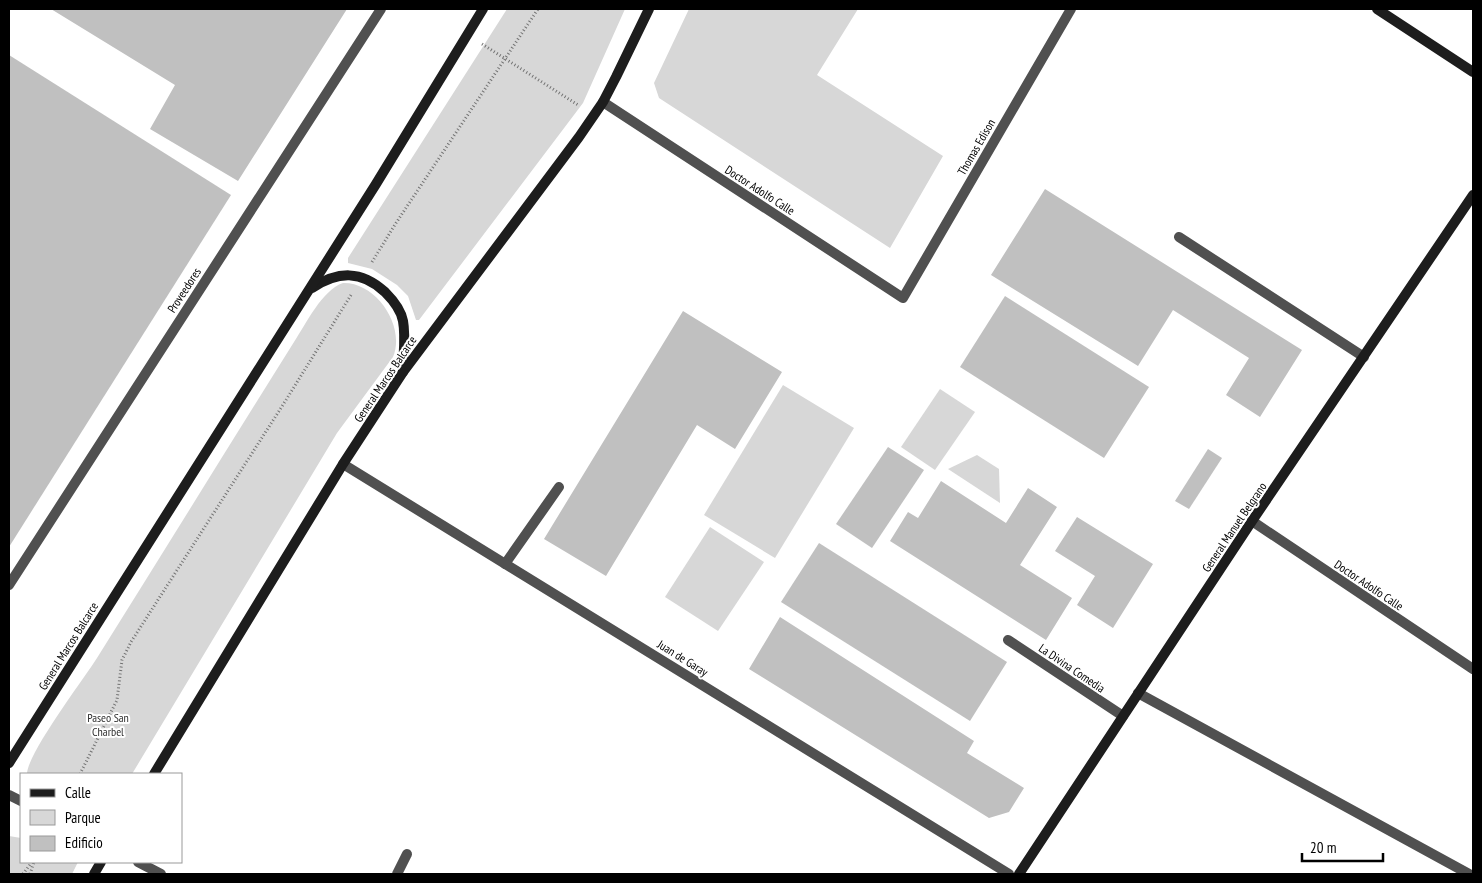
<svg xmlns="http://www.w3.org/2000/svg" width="1482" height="883" viewBox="0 0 1482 883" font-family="'PT Sans Narrow',sans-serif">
<rect width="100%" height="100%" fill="#fff"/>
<g fill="#d7d7d7">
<polygon points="507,9 625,9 583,103 419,320 416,320 408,296 397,285 372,269 348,263 348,258"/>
<polygon points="689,9 858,9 817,75 943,156 890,248 659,98 654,83"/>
<path d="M 343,283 C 376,282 406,326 393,357 L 337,433 L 132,774 L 27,774 C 27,754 83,680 97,658 C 163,553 228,447 294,342 C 306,324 322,290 343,283 Z"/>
<polygon points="783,385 854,428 775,558 704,515"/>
<polygon points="940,389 975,412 935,470 901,447"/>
<polygon points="977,455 999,469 1000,503 948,469"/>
<polygon points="710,527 764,562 718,631 665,597"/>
<polygon points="9,836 21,838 21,862 78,862 72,874 9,874"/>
</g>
<g fill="#c0c0c0">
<polygon points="51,9 347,9 238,181 150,129 175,85"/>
<polygon points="9,55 231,195 9,547"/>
<polygon points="1045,189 1302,350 1260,417 1226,395 1249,358 1173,310 1138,366 991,275"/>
<polygon points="1005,296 1149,387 1104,458 960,367"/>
<polygon points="683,311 782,372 735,449 697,425 606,576 544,539"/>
<polygon points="888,447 924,470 872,548 836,524"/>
<polygon points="1208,449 1222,458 1189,509 1175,501"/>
<polygon points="941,481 1006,523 1028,488 1057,507 1020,565 1072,598 1046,640 890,541 908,512 918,518"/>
<polygon points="1077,517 1153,564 1113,628 1077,605 1095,576 1055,551"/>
<polygon points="819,543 1007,662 970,721 781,602"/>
<polygon points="780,617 974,741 967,753 1024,788 1009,812 989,818 749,669"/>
</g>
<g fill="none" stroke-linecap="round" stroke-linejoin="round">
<g stroke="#727272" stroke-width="3" stroke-dasharray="1 2.5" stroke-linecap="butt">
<polyline points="482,44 578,105"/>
<polyline points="372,262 396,223 538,9"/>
<polyline points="80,774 117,700 122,660 131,642 281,408 351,295"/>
<polyline points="23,874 32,862"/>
<polyline points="30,874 34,862"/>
</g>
<g stroke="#505050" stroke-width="10">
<polyline points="1179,237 1364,357"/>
<polyline points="505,564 559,487"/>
<polyline points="9,585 381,9"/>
<polyline points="1138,693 1469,874"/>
<polyline points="397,874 407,854"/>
</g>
<g stroke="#505050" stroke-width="10">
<polyline points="603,102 903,298 1071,9"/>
<polyline points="343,464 1009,874"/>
<polyline points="1252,521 1473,669"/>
<polyline points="1008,640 1123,716"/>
<polyline points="9,795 21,801"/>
<polyline points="138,862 161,874"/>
</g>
<g stroke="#1d1d1d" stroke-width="10">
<polyline points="1377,9 1473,72"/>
<path d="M 312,288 C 338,271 361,270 385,292 C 393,300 401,310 403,321 C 406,337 403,356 403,372"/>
<polyline points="9,763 376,184 483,9"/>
<polyline points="154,774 343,464 403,372 579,137 603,102 616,77 649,9"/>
<polyline points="94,874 101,862"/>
<polyline points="1019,874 1252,521 1473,195"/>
</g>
</g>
<g text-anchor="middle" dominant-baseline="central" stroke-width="4" stroke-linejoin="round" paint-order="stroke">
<g font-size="12" fill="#000" stroke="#fff">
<text transform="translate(976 147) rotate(-60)">Thomas Edison</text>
<text transform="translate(760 190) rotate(33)">Doctor Adolfo Calle</text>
<text transform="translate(184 290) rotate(-57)">Proveedores</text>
<text transform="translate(385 379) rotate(-56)">General Marcos Balcarce</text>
<text transform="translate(1234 527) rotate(-56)">General Manuel Belgrano</text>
<text transform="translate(1369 585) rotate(34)">Doctor Adolfo Calle</text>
<text transform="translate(68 646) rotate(-58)">General Marcos Balcarce</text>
<text transform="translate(683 658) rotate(32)">Juan de Garay</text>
<text transform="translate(1072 668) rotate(34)">La Divina Comedia</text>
</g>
<g font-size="12" fill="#2e2e2e" stroke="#fff">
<text x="108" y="717">Paseo San<tspan x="108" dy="14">Charbel</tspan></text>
</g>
</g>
<rect width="1482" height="883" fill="none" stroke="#000000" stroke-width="20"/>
<rect x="20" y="773" width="162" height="90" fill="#ffffff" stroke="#999999"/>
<rect x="30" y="789" width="25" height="8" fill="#1d1d1d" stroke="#999999"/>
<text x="65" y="798" font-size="15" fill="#000000">Calle</text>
<rect x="30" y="810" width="25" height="15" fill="#d7d7d7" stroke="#999999"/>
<text x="65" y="823" font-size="15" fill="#000000">Parque</text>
<rect x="30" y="836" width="25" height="15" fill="#c0c0c0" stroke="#999999"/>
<text x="65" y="848" font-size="15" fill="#000000">Edificio</text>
<path d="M1302 853v8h81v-8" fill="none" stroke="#000000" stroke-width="2.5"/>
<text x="1310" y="853" font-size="15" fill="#000000" stroke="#ffffff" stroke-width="4" paint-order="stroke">20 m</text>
</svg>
